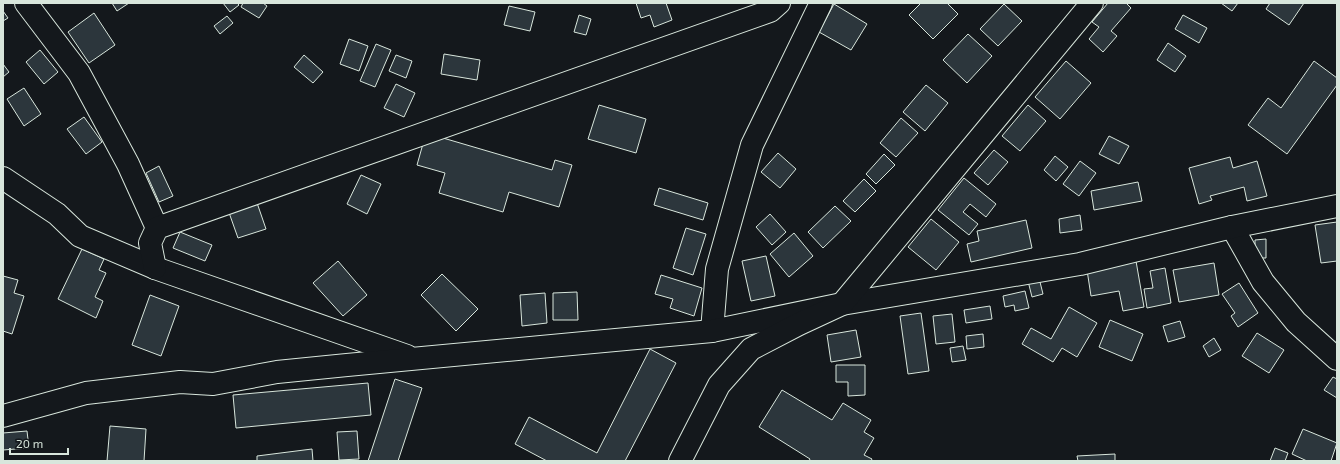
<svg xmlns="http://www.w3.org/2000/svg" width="1340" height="464" viewBox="0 0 1340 464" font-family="'Exo 2',sans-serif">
<rect width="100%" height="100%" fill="#14181c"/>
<g fill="#2c363c" stroke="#d8e6dc">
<polygon points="112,3 129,3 117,11"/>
<polygon points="223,3 237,3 239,5 230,12"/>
<polygon points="243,3 263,3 267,6 259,18 241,7"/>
<polygon points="636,3 666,3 672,20 654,27 650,15 641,18"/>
<polygon points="921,3 947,3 958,14 933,39 909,15"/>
<polygon points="1108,3 1126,3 1131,8 1111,31 1117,36 1103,52 1089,39 1099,27 1092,22"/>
<polygon points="1221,3 1238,3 1232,11"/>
<polygon points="1270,3 1304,3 1289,25 1266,9"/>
<polygon points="834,4 867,24 851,50 819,32"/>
<polygon points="1004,4 1022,21 998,46 980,29"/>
<polygon points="509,6 535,12 530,31 504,25"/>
<polygon points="3,11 8,18 3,21"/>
<polygon points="94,13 115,45 89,63 68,32"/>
<polygon points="579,15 591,19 586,35 574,32"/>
<polygon points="1183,15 1207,28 1199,43 1175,29"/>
<polygon points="227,16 233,23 220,34 214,26"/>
<polygon points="968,34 992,56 967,83 943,60"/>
<polygon points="349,39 368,46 359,71 340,64"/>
<polygon points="1168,43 1186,56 1175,72 1157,60"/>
<polygon points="376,44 391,50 375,87 360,81"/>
<polygon points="40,50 58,72 44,84 26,62"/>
<polygon points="444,54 480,60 477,80 441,74"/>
<polygon points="304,55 323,72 313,83 294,67"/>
<polygon points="396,55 412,61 406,78 389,71"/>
<polygon points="1066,61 1091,83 1060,119 1035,97"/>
<polygon points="1314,61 1337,78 1337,85 1287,154 1248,125 1268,98 1281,108"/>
<polygon points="3,64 9,72 3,77"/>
<polygon points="396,84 415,93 404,117 384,108"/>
<polygon points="926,85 948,103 925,131 903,112"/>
<polygon points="24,88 41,114 24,126 7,99"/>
<polygon points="599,105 646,119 636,153 588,139"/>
<polygon points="1028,105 1046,121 1020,151 1002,136"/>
<polygon points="84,117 102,142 86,154 67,129"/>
<polygon points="901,118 918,133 896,157 880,143"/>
<polygon points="426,133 552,170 555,160 572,165 559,207 509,192 503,212 439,193 445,173 417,165"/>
<polygon points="1109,136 1129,146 1119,164 1099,154"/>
<polygon points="994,150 1008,162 988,185 974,173"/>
<polygon points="778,153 796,169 780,188 761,172"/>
<polygon points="884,154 895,165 876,184 866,174"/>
<polygon points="1055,156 1068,167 1056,181 1044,170"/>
<polygon points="1230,157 1233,168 1257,161 1267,196 1247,201 1244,187 1210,196 1212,200 1199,204 1189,168"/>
<polygon points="1080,161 1096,173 1079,196 1063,184"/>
<polygon points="159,166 173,196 159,202 146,173"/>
<polygon points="361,175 381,184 367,214 347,204"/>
<polygon points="964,178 996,204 986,217 970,204 963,212 978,224 969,235 938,210"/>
<polygon points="864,179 876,191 855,212 843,201"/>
<polygon points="1138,182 1142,201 1094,210 1091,191"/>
<polygon points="659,188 708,203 703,220 654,205"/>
<polygon points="255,197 266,229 238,238 227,207"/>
<polygon points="835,206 851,221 823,248 808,232"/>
<polygon points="770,214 786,232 772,245 756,227"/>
<polygon points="1080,215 1082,230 1060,233 1059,219"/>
<polygon points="931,219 959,242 936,270 908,247"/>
<polygon points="1026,220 1032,248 971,262 967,244 979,241 977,231"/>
<polygon points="1337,222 1337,261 1321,263 1315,225"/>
<polygon points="686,228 706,234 693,275 673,268"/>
<polygon points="180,232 212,245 205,261 173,248"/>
<polygon points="794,233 813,256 789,277 770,254"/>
<polygon points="1266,239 1266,258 1255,258 1255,240"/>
<polygon points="82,249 104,259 99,270 106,273 95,297 103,301 96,318 58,299"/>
<polygon points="766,256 775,296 751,301 742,261"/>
<polygon points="338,261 367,295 343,316 313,283"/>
<polygon points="1136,261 1144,307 1123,311 1119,291 1091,296 1087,270"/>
<polygon points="1214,263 1219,295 1179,302 1173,270"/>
<polygon points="1165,268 1171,303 1147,308 1144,289 1153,288 1150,271"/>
<polygon points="442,274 478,309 456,331 421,295"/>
<polygon points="661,275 702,288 694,316 670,308 673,299 655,294"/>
<polygon points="3,276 18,280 14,293 24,296 12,334 3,331"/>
<polygon points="1039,278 1043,294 1032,297 1028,281"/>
<polygon points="1239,283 1258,313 1238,327 1231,316 1235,313 1222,294"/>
<polygon points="1025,291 1029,308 1015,311 1014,305 1005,307 1003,296"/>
<polygon points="577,292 578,320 553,320 553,293"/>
<polygon points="545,293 547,323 522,326 520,295"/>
<polygon points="150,295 179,306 161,356 132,345"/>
<polygon points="990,306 992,319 966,323 964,310"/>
<polygon points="1069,307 1097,323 1077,357 1062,348 1053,362 1022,344 1031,328 1051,339"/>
<polygon points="921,313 929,371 908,374 900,316"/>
<polygon points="952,314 955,342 936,344 933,316"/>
<polygon points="1110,320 1143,334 1132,361 1099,347"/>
<polygon points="1180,321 1185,337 1168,342 1163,326"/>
<polygon points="856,330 861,357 831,362 827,335"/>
<polygon points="1257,333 1284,350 1269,373 1242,356"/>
<polygon points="983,334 984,347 967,349 966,336"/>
<polygon points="1214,338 1221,350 1209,357 1203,346"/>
<polygon points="963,346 966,360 952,362 950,348"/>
<polygon points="650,349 676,363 625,461 547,461 515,444 529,417 597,453"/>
<polygon points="836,365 865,365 865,395 848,396 848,382 836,382"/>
<polygon points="1333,377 1337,379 1337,398 1324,390"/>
<polygon points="395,379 422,388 398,461 368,461"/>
<polygon points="368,383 371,415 236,428 233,395"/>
<polygon points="782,390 832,420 843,403 871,420 864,432 874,438 864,455 872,459 871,461 809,461 810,459 759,427"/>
<polygon points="110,426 146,429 144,461 107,461"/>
<polygon points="1303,429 1337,443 1331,461 1307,461 1292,454"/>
<polygon points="27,431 29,448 3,450 3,433"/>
<polygon points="357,431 359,459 339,460 337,432"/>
<polygon points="1275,448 1288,453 1285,461 1270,461"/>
<polygon points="312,449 313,461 257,461 257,456"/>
<polygon points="1115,454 1115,461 1078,461 1077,456"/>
</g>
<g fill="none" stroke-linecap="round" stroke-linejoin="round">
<g stroke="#d8e6dc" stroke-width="24">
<g id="minor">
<polyline points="26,3 79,73 128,164 157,228"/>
<polyline points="3,178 57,214 80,236 155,268 407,356"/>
<polyline points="1232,227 1263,282 1296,322 1337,359"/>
<polyline points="155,268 150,243 157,228 770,11 779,3"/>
<polyline points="712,331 717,269 752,145 821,3"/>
<polyline points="3,416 86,393 180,382 213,384 277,372 347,365 712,331 842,304 1080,264 1232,227 1337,206"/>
</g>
</g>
<g stroke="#d8e6dc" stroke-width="24">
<polyline id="major" points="680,461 719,385 751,349 799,324 842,304 1092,3"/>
</g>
<use href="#minor" stroke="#14181c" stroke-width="22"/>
<use href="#major" stroke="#14181c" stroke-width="22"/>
</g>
<rect width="1340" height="464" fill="none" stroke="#d8e6dc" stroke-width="8"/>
<path d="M10 448v6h58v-6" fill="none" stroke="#d8e6dc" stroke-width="2"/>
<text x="16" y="448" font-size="12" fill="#d8e6dc" stroke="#14181c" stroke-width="3" paint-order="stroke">20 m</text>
</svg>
